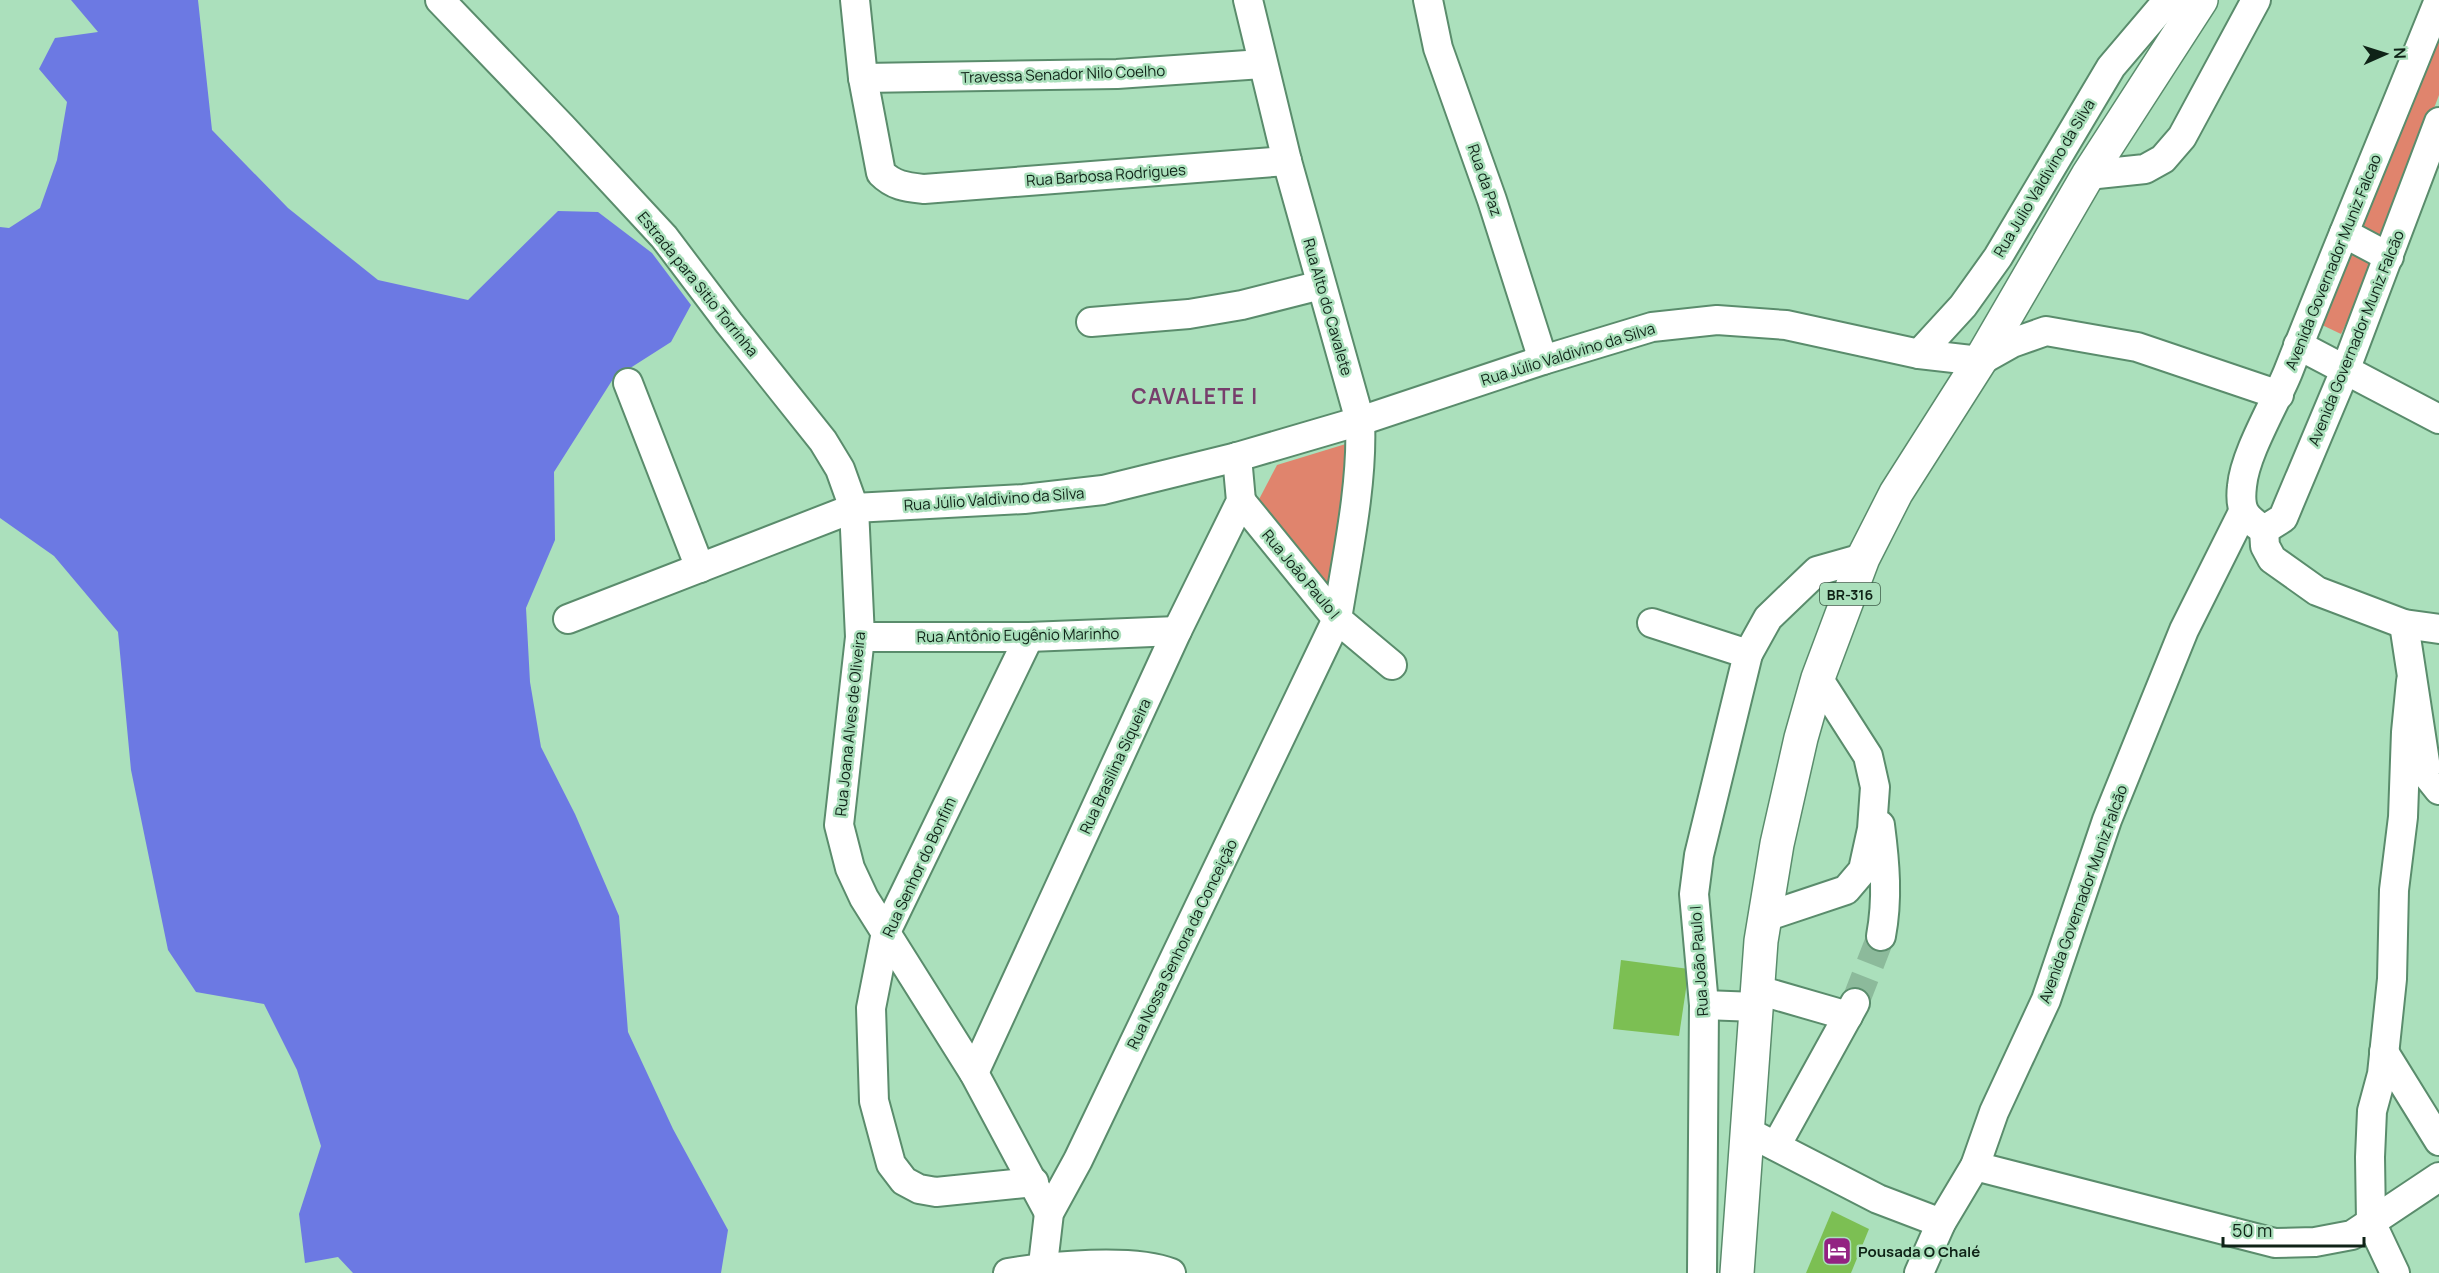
<svg xmlns="http://www.w3.org/2000/svg" width="2439" height="1273" viewBox="0 0 2439 1273" font-family="Manrope,sans-serif">
<rect width="100%" height="100%" fill="#abe0bc"/>
<g fill="#e0846d">
<polygon points="2439,33 2439,95 2383,243 2361,231 2417,79"/>
<polygon points="2350,251 2375,264 2341,334 2320,324"/>
<polygon points="1349,443 1331,603 1255,507 1277,465"/>
</g>
<polygon fill="#6c79e3" points="71,0 198,0 212,130 288,208 378,280 468,300 558,211 598,212 652,253 691,305 671,342 613,379 554,472 555,540 526,608 530,682 541,747 575,814 619,916 628,1032 673,1129 728,1230 721,1273 353,1273 338,1257 305,1263 299,1214 321,1146 297,1070 264,1004 196,992 168,950 131,770 118,632 54,556 0,518 0,227 9,228 40,208 57,160 67,102 39,69 55,38 98,32"/>
<g fill="#7cbf53">
<polygon points="1621,960 1689,969 1679,1036 1613,1029"/>
<polygon points="1832,1211 1869,1229 1851,1273 1806,1273"/>
</g>
<g fill="none" stroke-linecap="round" stroke-linejoin="round">
<polyline stroke="#8cba9b" stroke-width="28" stroke-dasharray="28 14" stroke-linecap="butt" points="1855,1003 1881,936"/>
<g stroke="#5a8c6c" stroke-width="32">
<g id="minor">
<polyline points="440,0 562,127 664,237 729,323 823,441 840,469 854,508 860,637 839,825 850,868 864,898 974,1073 1049,1213"/>
<path d="M 855,0 L 863,78 L 881,173 C 894,186 906,187 924,189 L 1287,161"/>
<polyline points="1428,0 1438,48 1492,200 1543,360"/>
<path d="M 2439,0 C 2389,124 2337,248 2288,372 C 2275,404 2245,453 2242,486 C 2239,511 2245,517 2264,530 L 2283,518 L 2288,506 L 2346,368 L 2439,122"/>
<polyline points="863,78 1117,74 1262,64"/>
<polyline points="2088,175 2145,169 2163,159 2182,137 2256,0"/>
<polyline points="2344,233 2389,257"/>
<polyline points="1091,322 1189,314 1242,305 1321,285"/>
<polyline points="2298,345 2439,419"/>
<polyline points="1919,354 1963,306 1998,257 2111,67 2168,0"/>
<polyline points="628,383 700,568"/>
<polyline points="1241,501 1337,619 1392,665"/>
<polyline points="2264,530 2265,546 2272,559 2317,591 2404,624 2439,629"/>
<polyline points="568,619 854,508 1024,499 1103,490 1237,457 1360,421 1543,360 1652,327 1717,320 1786,325 1919,354 1980,361 2012,343 2046,331 2137,347 2279,395"/>
<polyline points="1652,623 1748,654 1768,618 1817,571 1863,558"/>
<polyline points="2404,624 2427,775 2439,790"/>
<polyline points="860,637 1029,637 1177,631"/>
<polyline points="1029,637 886,932 871,1008 874,1101 891,1164 904,1181 919,1189 936,1192 1034,1182"/>
<path d="M 1880,825 C 1885,863 1888,899 1881,936"/>
<polyline points="1765,917 1846,890 1863,870 1872,829 1875,787 1868,756 1818,678"/>
<polyline points="1758,990 1848,1016"/>
<polyline points="1704,1005 1756,1007"/>
<polyline points="2384,1052 2439,1141"/>
<polyline points="974,1073 1177,631 1241,501 1237,457"/>
<polyline points="1746,1131 1878,1199 1941,1223"/>
<polyline points="1776,1146 1855,1003"/>
<polyline points="1975,1166 2275,1243 2315,1242 2352,1235 2439,1177"/>
<path d="M 1008,1273 C 1049,1266 1133,1258 1171,1273"/>
<path d="M 1042,1273 L 1049,1213 L 1078,1160 L 1337,619 C 1347,557 1363,483 1360,421 L 1287,161 L 1248,0"/>
<polyline points="1702,1273 1704,1005 1694,894 1699,855 1748,654"/>
<polyline points="1919,1273 1941,1223 1975,1166 1994,1112 2046,1000 2107,820 2184,630 2243,512"/>
<polyline points="2395,1273 2371,1222 2370,1157 2372,1111 2382,1074 2392,979 2394,890 2403,817 2406,732 2411,681"/>
</g>
</g>
<g stroke="#5a8c6c" stroke-width="36">
<polyline id="highway" points="1737,1273 1761,941 1777,844 1801,738 1818,678 1863,558 1896,493 1980,361 2088,175 2201,0"/>
</g>
<use href="#minor" stroke="#fff" stroke-width="28"/>
<use href="#highway" stroke="#fff" stroke-width="33"/>
</g>
<defs>
<g id="hotel-square" transform="scale(1.5)"><rect x="-9" y="-9" width="18" height="18" rx="4" fill="#932282" stroke="#abe0bc"/><path d="M-6-4.5h1.5V1H6V5H4.5V3h-9V5H-6ZM-4 0a1.8 1.8 0 1 1 3.6 0ZM.5 0V-2.5h3Q6-2.5 6 0Z" fill="#fff"/></g>
</defs>
<g fill-rule="evenodd">
<use href="#hotel-square" x="1837" y="1251"/>
</g>
<g text-anchor="middle" dominant-baseline="central" stroke-width="5" stroke-linejoin="round" paint-order="stroke">
<rect fill="#abe0bc" stroke="#3e5c48" stroke-width="1.5" x="1820" y="583" width="60" height="22" rx="4.5"/>
<g font-size="14" font-weight="bold" fill="#0f2317">
<text x="1850" y="594">BR-316</text>
</g>
<g font-size="15" fill="#0f2317" stroke="#abe0bc">
<text transform="translate(1063 74) rotate(-2)">Travessa Senador Nilo Coelho</text>
<text transform="translate(1106 175) rotate(-4)">Rua Barbosa Rodrigues</text>
<text transform="translate(2044 178) rotate(-59)">Rua Julio Valdivino da Silva</text>
<text transform="translate(1485 180) rotate(71)">Rua da Paz</text>
<text transform="translate(2333 262) rotate(-68)">Avenida Governador Muniz Falcao</text>
<text transform="translate(698 284) rotate(51)">Estrada para Sitio Torrinha</text>
<text transform="translate(1328 307) rotate(74)">Rua Alto do Cavalete</text>
<text transform="translate(2356 338) rotate(-68)">Avenida Governador Muniz Falcão</text>
<text transform="translate(1568 354) rotate(-17)">Rua Júlio Valdivino da Silva</text>
<text transform="translate(994 499) rotate(-4)">Rua Júlio Valdivino da Silva</text>
<text transform="translate(1301 574) rotate(50)">Rua João Paulo I</text>
<text transform="translate(1018 635) rotate(-1)">Rua Antônio Eugênio Marinho</text>
<text transform="translate(850 724) rotate(-84)">Rua Joana Alves de Oliveira</text>
<text transform="translate(1115 766) rotate(-65)">Rua Brasilina Siqueira</text>
<text transform="translate(919 867) rotate(-65)">Rua Senhor do Bonfim</text>
<text transform="translate(2083 894) rotate(-70)">Avenida Governador Muniz Falcão</text>
<text transform="translate(1182 944) rotate(-64)">Rua Nossa Senhora da Conceição</text>
<text transform="translate(1699 961) rotate(-94)">Rua João Paulo I</text>
</g>
<g font-size="15" font-weight="bold" fill="#0f2317" stroke="#abe0bc" text-anchor="start">
<text x="1858" y="1251">Pousada O Chalé</text>
</g>
<g font-size="21" font-weight="bold" letter-spacing="1.5" fill="#773e6c" stroke="#abe0bc">
<text x="1195" y="396">CAVALETE I</text>
</g>
</g>
<g transform="translate(2385 54) rotate(87)" stroke="#abe0bc" stroke-width="4.5" paint-order="stroke">
<path d="M0-4.5L10 22L0 15L-10 22Z" fill="#0f2317"/>
<text y="-9" font-size="16" font-weight="bold" text-anchor="middle" fill="#0f2317">N</text>
</g>
<path d="M2223 1237v9h141v-9" fill="none" stroke="#0f2317" stroke-width="3"/>
<text x="2232" y="1237" font-size="18" fill="#0f2317" stroke="#abe0bc" stroke-width="4.5" paint-order="stroke">50 m</text>
</svg>
